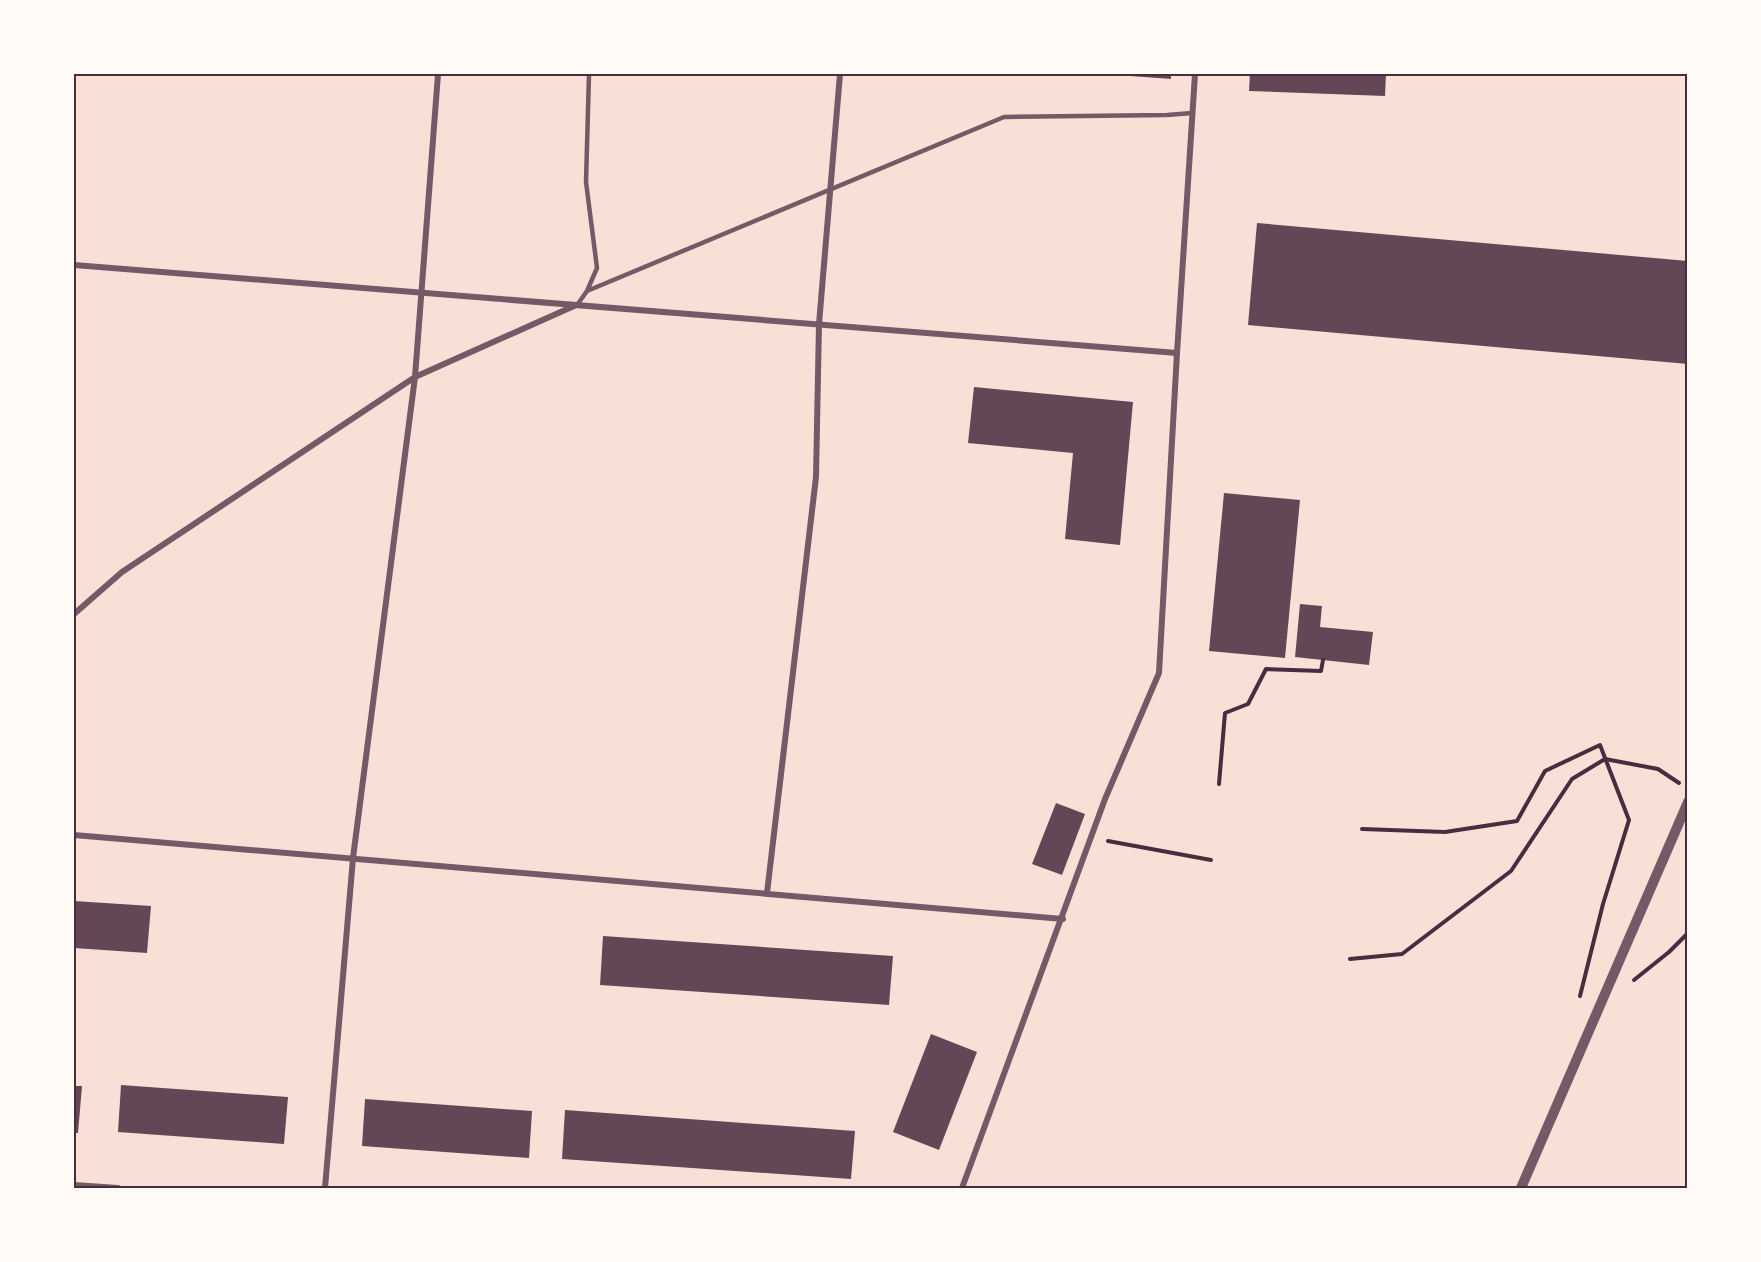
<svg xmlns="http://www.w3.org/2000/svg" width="1761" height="1262" viewBox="0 0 1761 1262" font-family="'Fira Sans Condensed',sans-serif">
<rect width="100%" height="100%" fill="#f7e1d7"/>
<g fill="#644757">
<polygon points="1117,74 1171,74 1171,79 1117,75"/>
<polygon points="1250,74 1386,74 1385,96 1249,91"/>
<polygon points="1257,223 1688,261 1688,364 1248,325"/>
<polygon points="974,387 1133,402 1120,545 1065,539 1073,453 968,443"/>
<polygon points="1224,493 1300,500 1285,658 1209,651"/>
<polygon points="1300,604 1322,606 1320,627 1373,632 1369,665 1295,657"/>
<polygon points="1056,803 1085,814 1062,875 1032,864"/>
<polygon points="74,901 151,906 147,953 74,948"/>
<polygon points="603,936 893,956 889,1005 600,985"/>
<polygon points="931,1034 977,1052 939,1150 893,1132"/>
<polygon points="121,1085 288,1097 284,1144 118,1132"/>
<polygon points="74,1086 82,1086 78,1133 74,1133"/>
<polygon points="365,1099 532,1111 529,1158 362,1146"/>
<polygon points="565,1110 855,1131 851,1179 562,1159"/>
</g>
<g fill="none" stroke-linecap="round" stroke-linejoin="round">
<g stroke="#4a2c40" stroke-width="4">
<polyline points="1219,784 1225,713 1248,704 1266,669 1321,671 1323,660"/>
<polyline points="1362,829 1445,832 1517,821 1545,771 1600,745 1629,820 1603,904 1580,996"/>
<polyline points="1108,841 1211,860"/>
<polyline points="1350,959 1402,954 1511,871 1572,779 1605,759 1658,769 1679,783"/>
<polyline points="1634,980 1669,952 1688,933"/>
</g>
<g stroke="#755966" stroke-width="4.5">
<polyline points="587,291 1004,117 1167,115 1192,113"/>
<polyline points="577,305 587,291 597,268 586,182 589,74"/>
</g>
<g stroke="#755966" stroke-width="6">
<polyline points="74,265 1177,353"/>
<polyline points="74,614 122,572 415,377 574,306"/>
<polyline points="74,835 1063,919"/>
<polyline points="767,893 816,477 819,324 840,74"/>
<polyline points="74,1185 118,1188"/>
<polyline points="325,1188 353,858 415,377 438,74"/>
<polyline points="962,1188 1105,799 1159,673 1177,353 1195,74"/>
</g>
<polyline stroke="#755966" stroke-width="10" points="1521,1188 1688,802"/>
</g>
<rect width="1761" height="1262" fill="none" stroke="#fffaf5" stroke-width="150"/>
<rect x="75" y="75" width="1611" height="1112" fill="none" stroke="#4a2c40" stroke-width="2"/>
</svg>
